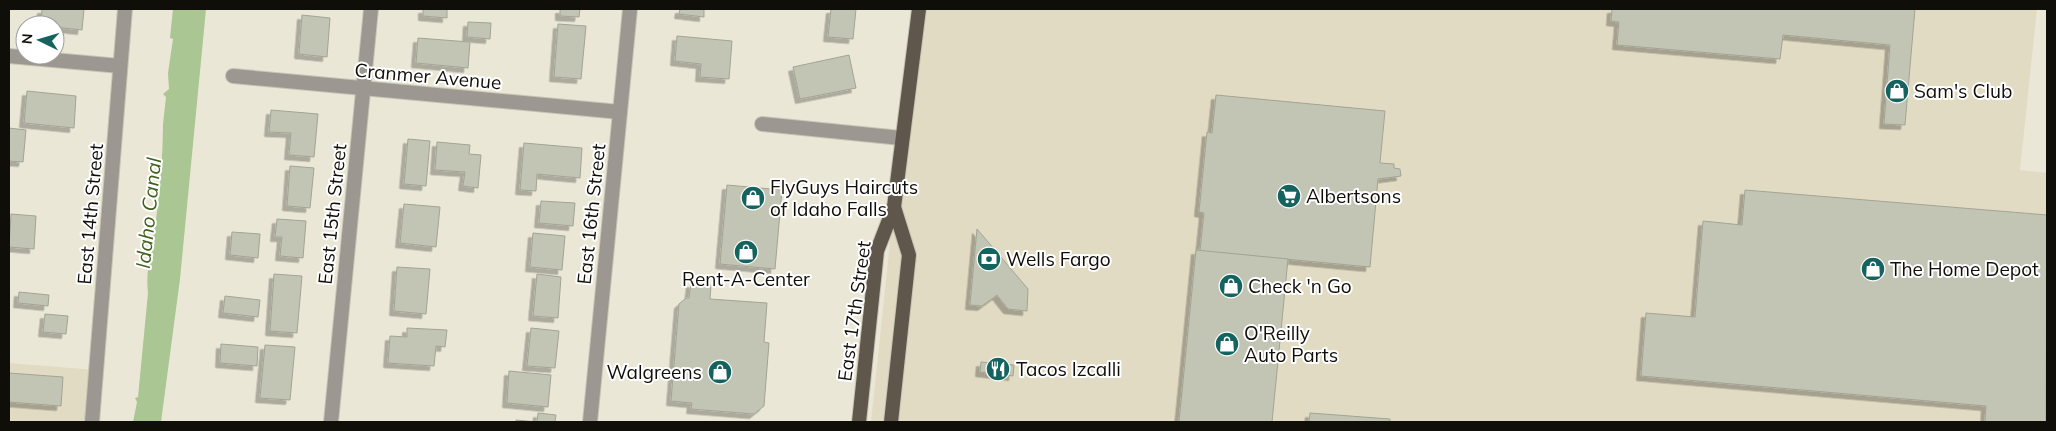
<svg xmlns="http://www.w3.org/2000/svg" width="2056" height="431" viewBox="0 0 2056 431" font-family="Mulish,sans-serif">
<defs>
<filter id="shadow"><feDropShadow dx="-4.5" dy="4.5" stdDeviation="0" flood-color="#0004"/></filter>
</defs>
<rect width="100%" height="100%" fill="#ebe7d6"/>
<g fill="#e2dbc3">
<polygon points="919,9 2037,9 2020,170 2047,173 2047,422 871,422 901,138"/>
<polygon points="9,363 96,370 92,422 9,422"/>
</g>
<path fill="#a9c693" d="M 173,9 L 206,9 L 180,279 L 161,422 L 133,422 L 137,402 L 135,398 L 138,397 L 148,293 C 145,269 153,244 156,220 C 160,188 163,156 163,124 L 166,97 L 163,94 L 169,89 L 168,73 L 173,39 L 170,38 Z"/>
<g fill="#c2c5b4" stroke="#a2a494" filter="url(#shadow)">
<polygon points="42,9 84,9 82,30 55,27 55,25 41,25"/>
<polygon points="423,9 447,9 447,18 423,16"/>
<polygon points="560,9 580,9 579,17 560,16"/>
<polygon points="680,9 704,9 704,17 679,14"/>
<polygon points="831,9 856,9 853,39 828,37"/>
<polygon points="1612,9 1915,9 1905,125 1884,124 1890,45 1783,35 1780,59 1617,45 1619,22 1611,21"/>
<polygon points="302,15 330,18 327,57 299,54"/>
<polygon points="468,22 491,23 490,39 467,37"/>
<polygon points="558,24 586,26 581,79 554,77"/>
<polygon points="677,36 732,41 729,79 700,77 701,64 675,61"/>
<polygon points="418,38 470,42 468,68 416,63"/>
<polygon points="849,55 856,88 800,99 793,67"/>
<polygon points="27,91 76,96 74,128 24,123"/>
<polygon points="1216,95 1385,111 1380,163 1394,164 1394,168 1400,169 1401,176 1378,179 1370,267 1200,251 1204,213 1199,212 1207,132 1212,133"/>
<polygon points="271,110 318,114 314,157 289,155 291,133 269,132"/>
<polygon points="9,128 26,130 23,162 9,161"/>
<polygon points="408,139 430,141 426,186 404,184"/>
<polygon points="437,142 470,145 469,154 481,155 478,188 463,186 465,172 435,170"/>
<polygon points="524,143 582,148 580,178 537,174 536,191 520,190"/>
<polygon points="290,166 314,168 310,208 287,206"/>
<polygon points="727,185 782,190 775,269 720,264"/>
<polygon points="1745,190 2047,215 2046,422 1985,422 1986,406 1641,376 1646,313 1695,317 1703,221 1742,225"/>
<polygon points="541,201 575,203 573,226 539,223"/>
<polygon points="404,204 440,207 436,247 400,243"/>
<polygon points="11,214 36,216 34,249 9,247"/>
<polygon points="277,219 306,221 303,258 280,256 282,237 275,237"/>
<polygon points="977,229 1028,289 1027,311 1008,309 997,295 982,306 970,305"/>
<polygon points="232,232 260,234 258,258 230,255"/>
<polygon points="533,233 565,236 562,270 530,267"/>
<polygon points="1196,250 1288,259 1272,422 1179,422"/>
<polygon points="397,267 430,269 426,314 394,311"/>
<polygon points="274,274 302,276 297,333 270,331"/>
<polygon points="537,274 561,277 558,318 533,316"/>
<polygon points="691,283 711,285 710,299 767,303 764,342 769,343 764,406 754,414 691,409 692,403 671,401 679,304 686,298 689,298"/>
<polygon points="19,292 49,295 48,306 18,303"/>
<polygon points="225,296 260,300 258,317 223,313"/>
<polygon points="45,314 68,316 66,334 43,332"/>
<polygon points="407,328 447,330 445,347 436,346 434,366 388,363 390,336 407,337"/>
<polygon points="531,328 559,331 555,368 527,366"/>
<polygon points="221,344 258,347 257,366 220,363"/>
<polygon points="265,345 295,347 290,400 260,398"/>
<polygon points="981,362 1014,365 1013,376 980,372"/>
<polygon points="509,371 551,375 548,407 507,403"/>
<polygon points="9,373 63,377 61,406 9,402"/>
<polygon points="538,413 556,415 555,422 516,422 516,420 537,422"/>
<polygon points="1310,413 1390,419 1390,422 1309,422"/>
</g>
<g fill="none" stroke-linecap="round" stroke-linejoin="round">
<g stroke="#c8c4b5" stroke-width="16">
<g id="minor">
<polyline points="9,56 120,66"/>
<polyline points="233,76 620,112"/>
<polyline points="762,124 901,138"/>
<polyline points="92,422 125,9"/>
<polyline points="331,422 371,9"/>
<polyline points="590,422 630,9"/>
</g>
</g>
<g stroke="#c8c4b5" stroke-width="16">
<g id="primary">
<polyline points="859,422 877,251 894,207 919,9"/>
<polyline points="891,422 909,255 894,207"/>
</g>
</g>
<use href="#minor" stroke="#9c9791" stroke-width="14"/>
<use href="#primary" stroke="#5f574c" stroke-width="14"/>
</g>
<defs>
<g id="shop-disc" transform="scale(1.25)"><circle r="9.5" fill="#15635e" stroke="#fff"/><path d="M-5-2.5h2.3a2.7 3.5 0 0 1 5.4 0H5L5.5 6h-11ZM-1.5-2.5h3a1.5 2.3 0 0 0-3 0Z" fill="#fff"/></g>
<g id="supermarket-disc" transform="scale(1.25)"><circle r="9.5" fill="#15635e" stroke="#fff"/><path d="M-6-5.5h2.5l.6 2H6L4.5 2H-2.5L-4.4-4H-6ZM-1.5 3.2a1.3 1.3 0 1 0 .1 0ZM3 3.2a1.3 1.3 0 1 0 .1 0Z" fill="#fff"/></g>
<g id="bank-disc" transform="scale(1.25)"><circle r="9.5" fill="#15635e" stroke="#fff"/><path d="M-6-4H6V4H-6ZM0-2.3a2.3 2.3 0 1 0 0 4.6a2.3 2.3 0 1 0 0-4.6Z" fill="#fff"/></g>
<g id="restaurant-disc" transform="scale(1.25)"><circle r="9.5" fill="#15635e" stroke="#fff"/><path d="M-5-6h1v4h1v-4h1v4h1v-4h1v5L-1.5 .5V6h-2V.5L-5-1ZM5-6V6H3V1.5H1.5Q1.5-4 5-6Z" fill="#fff"/></g>
</defs>
<g fill-rule="evenodd">
<use href="#shop-disc" x="1897" y="91"/>
<use href="#supermarket-disc" x="1289" y="196"/>
<use href="#shop-disc" x="753" y="198"/>
<use href="#shop-disc" x="746" y="252"/>
<use href="#bank-disc" x="989" y="259"/>
<use href="#shop-disc" x="1873" y="269"/>
<use href="#shop-disc" x="1231" y="286"/>
<use href="#shop-disc" x="1227" y="344"/>
<use href="#restaurant-disc" x="998" y="369"/>
<use href="#shop-disc" x="720" y="372"/>
</g>
<g text-anchor="middle" dominant-baseline="central" stroke-width="4" stroke-linejoin="round" paint-order="stroke">
<g font-size="19" fill="#100e09" stroke="#fff">
<text transform="translate(428 76) rotate(5)">Cranmer Avenue</text>
<text transform="translate(90 214) rotate(-85)">East 14th Street</text>
<text transform="translate(332 214) rotate(-84)">East 15th Street</text>
<text transform="translate(591 214) rotate(-84)">East 16th Street</text>
<text transform="translate(854 311) rotate(-82)">East 17th Street</text>
</g>
<g font-size="19" fill="#100e09" stroke="#fff" text-anchor="start">
<text x="1914" y="91">Sam's Club</text>
<text x="770" y="187">FlyGuys Haircuts<tspan x="770" dy="22">of Idaho Falls</tspan></text>
<text x="1306" y="196">Albertsons</text>
<text x="1006" y="259">Wells Fargo</text>
<text x="1890" y="269">The Home Depot</text>
<text x="746" y="279" text-anchor="middle">Rent-A-Center</text>
<text x="1248" y="286">Check 'n Go</text>
<text x="1244" y="333">O'Reilly<tspan x="1244" dy="22">Auto Parts</tspan></text>
<text x="1016" y="369">Tacos Izcalli</text>
<text x="702" y="372" text-anchor="end">Walgreens</text>
</g>
<g font-size="20" font-style="italic" fill="#3e611b" stroke="#fff">
<text transform="translate(148 213) rotate(-84)">Idaho Canal</text>
</g>
</g>
<rect width="2056" height="431" fill="none" stroke="#100e09" stroke-width="20"/>
<g transform="translate(40 40) rotate(275)"><circle r="24" fill="#ffffff" stroke="#9f9f9d"/>
<path d="M0-4L9 19L0 12L-9 19Z" fill="#15635e"/>
<text y="-8" font-size="14" font-weight="bold" text-anchor="middle" fill="#100e09">N</text>
</g>
</svg>
